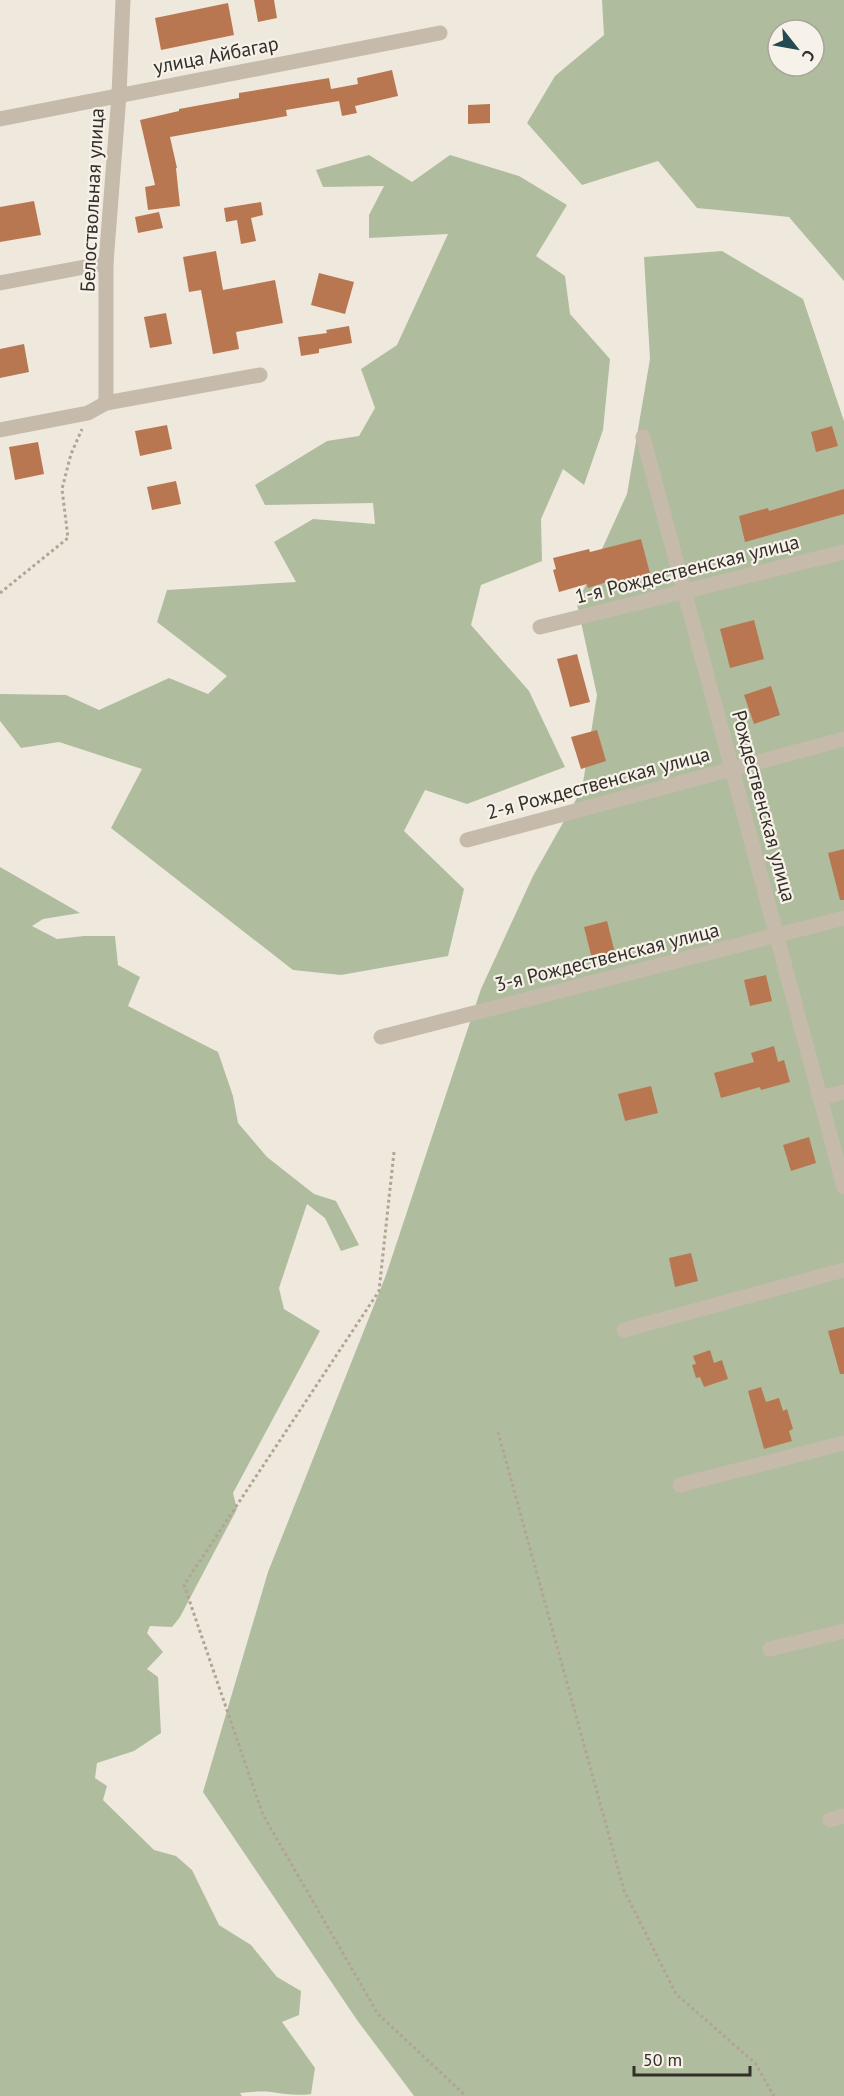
<svg xmlns="http://www.w3.org/2000/svg" width="844" height="2096" viewBox="0 0 844 2096" font-family="'PT Sans',sans-serif">
<rect width="100%" height="100%" fill="#efe9dd"/>
<g fill="#afbd9e" fill-rule="evenodd">
<path d="M 602,0 L 844,0 L 844,281 L 789,217 L 697,208 L 658,161 L 582,185 L 527,123 L 555,76 L 604,35 ZM 778,30 L 814,30 L 814,66 L 778,66 Z"/>
<polygon points="369,155 412,182 450,155 519,176 567,205 536,256 565,276 570,314 610,359 603,430 584,485 563,469 541,519 542,561 481,585 471,625 529,691 565,767 467,804 425,790 404,831 464,889 448,956 341,975 293,970 111,828 142,769 59,742 21,748 0,721 0,694 66,695 99,710 169,678 208,694 227,676 157,622 167,590 296,582 274,542 313,519 375,524 373,503 265,505 255,485 327,441 359,436 375,408 361,369 397,345 448,234 369,238 369,215 384,186 323,187 316,170"/>
<polygon points="722,251 803,299 844,421 844,2096 414,2096 357,2020 203,1792 268,1572 386,1275 481,989 533,876 582,789 597,695 577,604 627,494 650,359 644,257"/>
<path d="M 0,867 L 80,913 L 43,919 L 32,926 L 57,939 L 84,936 L 115,936 L 118,965 L 140,977 L 128,1006 L 218,1052 L 233,1096 L 238,1123 L 267,1157 L 314,1194 L 336,1201 L 359,1245 L 341,1251 L 325,1218 L 307,1204 L 279,1288 L 284,1309 L 320,1331 L 233,1493 L 237,1509 L 180,1617 L 172,1627 L 150,1626 L 147,1633 L 163,1652 L 147,1669 L 158,1677 L 161,1733 L 134,1751 L 97,1763 L 95,1778 L 107,1786 L 103,1800 L 154,1850 L 176,1856 L 192,1870 L 219,1925 L 251,1945 L 277,1977 L 301,1991 L 299,2015 L 282,2022 L 315,2068 L 311,2094 C 297,2096 285,2094 271,2092 C 261,2091 250,2092 240,2093 L 242,2096 L 0,2096 Z"/>
</g>
<g fill="#b97751">
<polygon points="254,0 274,0 277,18 258,22"/>
<polygon points="228,3 234,35 161,50 155,18"/>
<polygon points="392,70 398,96 355,106 357,113 342,116 339,101 286,110 287,116 170,137 177,168 176,168 180,206 148,210 145,187 155,185 140,120 179,111 179,109 239,98 239,93 329,78 331,89 358,84 357,78"/>
<polygon points="490,104 490,123 468,124 468,105"/>
<polygon points="34,201 41,235 0,242 0,207"/>
<polygon points="261,202 263,215 251,218 256,241 241,244 237,220 226,222 224,208"/>
<polygon points="159,212 163,228 138,233 135,217"/>
<polygon points="216,251 223,290 275,280 283,323 236,332 239,349 213,354 201,290 189,292 183,257"/>
<polygon points="319,273 354,282 345,314 311,305"/>
<polygon points="166,313 172,344 150,348 144,317"/>
<polygon points="349,326 352,343 319,349 319,353 301,356 298,337 327,333 326,330"/>
<polygon points="24,344 29,372 0,378 0,349"/>
<polygon points="167,425 172,449 140,456 135,431"/>
<polygon points="832,426 838,446 816,452 811,432"/>
<polygon points="38,442 44,474 15,480 9,447"/>
<polygon points="176,481 181,504 152,510 147,487"/>
<polygon points="844,489 844,514 745,542 739,516 768,508 769,511"/>
<polygon points="641,539 651,577 614,586 613,580 588,588 587,584 559,592 553,570 556,569 553,558 589,549 590,552"/>
<polygon points="754,620 764,659 730,668 720,629"/>
<polygon points="577,654 590,702 570,707 557,659"/>
<polygon points="771,686 780,715 754,724 744,695"/>
<polygon points="597,730 606,761 581,769 571,737"/>
<polygon points="844,849 844,900 840,900 828,853"/>
<polygon points="607,921 615,953 592,959 584,927"/>
<polygon points="766,975 772,1001 750,1006 744,980"/>
<polygon points="774,1046 778,1062 784,1060 790,1082 761,1090 760,1087 721,1098 714,1073 754,1062 751,1053"/>
<polygon points="651,1086 658,1113 625,1121 618,1094"/>
<polygon points="809,1137 816,1163 791,1171 783,1145"/>
<polygon points="691,1253 698,1281 675,1287 669,1258"/>
<polygon points="844,1327 844,1374 840,1374 828,1331"/>
<polygon points="710,1350 714,1363 722,1360 728,1379 704,1387 700,1377 696,1378 692,1365 696,1364 693,1356"/>
<polygon points="761,1387 766,1402 779,1398 783,1411 787,1409 793,1429 789,1431 792,1441 764,1449 748,1391"/>
</g>
<g fill="none" stroke-linecap="round" stroke-linejoin="round">
<g stroke="#b2a494" stroke-width="3" stroke-dasharray="3 3" stroke-linecap="butt">
<polyline points="0,593 68,538 62,489 71,454 82,429"/>
<polyline points="394,1152 379,1291 184,1585 263,1815 378,2014 466,2096"/>
<polyline points="498,1432 624,1890 676,1994 755,2063 774,2096"/>
</g>
<g stroke="#c6baaa" stroke-width="15">
<polyline points="0,119 440,33"/>
<polyline points="0,283 106,263"/>
<polyline points="106,403 106,263 119,95 123,0"/>
<polyline points="0,430 88,413 106,403 260,375"/>
<polyline points="643,437 844,1187"/>
<polyline points="540,627 844,552"/>
<polyline points="467,840 844,739"/>
<polyline points="381,1037 844,918"/>
<polyline points="820,1098 844,1092"/>
<polyline points="624,1330 844,1270"/>
<polyline points="680,1485 844,1443"/>
<polyline points="770,1649 844,1631"/>
<polyline points="830,1820 844,1816"/>
</g>
</g>
<g text-anchor="middle" dominant-baseline="central" stroke-width="4.5" stroke-linejoin="round" paint-order="stroke">
<g font-size="20" fill="#342e29" stroke="#f7f2e9">
<text transform="translate(216 55) rotate(-11)">улица Айбагар</text>
<text transform="translate(92 200) rotate(-87)">Белоствольная улица</text>
<text transform="translate(687 569) rotate(-14)">1-я Рождественская улица</text>
<text transform="translate(598 783) rotate(-15)">2-я Рождественская улица</text>
<text transform="translate(764 806) rotate(75)">Рождественская улица</text>
<text transform="translate(607 957) rotate(-14)">3-я Рождественская улица</text>
</g>
</g>
<g transform="translate(796 48) rotate(121)"><circle r="28" fill="#f7f2e9" stroke="#a9a49c" stroke-width="1.5"/>
<path d="M0-4.5L10 22L0 15L-10 22Z" fill="#234951"/>
<text y="-9" font-size="16" font-weight="bold" text-anchor="middle" fill="#342e29">С</text>
</g>
<path d="M634 2066v9h116v-9" fill="none" stroke="#342e29" stroke-width="3"/>
<text x="643" y="2066" font-size="18" fill="#342e29" stroke="#f7f2e9" stroke-width="4.5" paint-order="stroke">50 m</text>
</svg>
